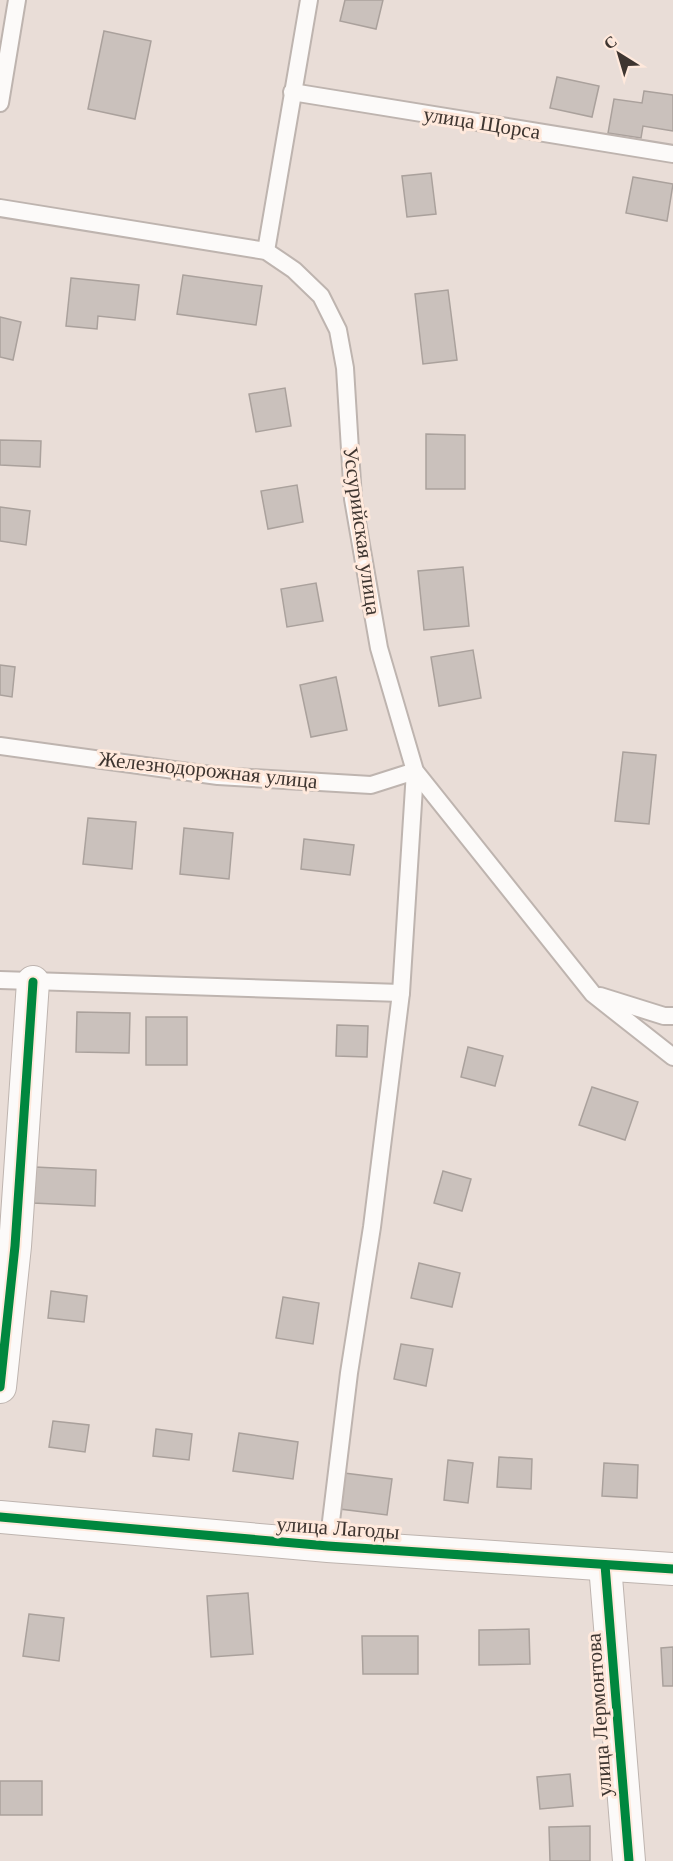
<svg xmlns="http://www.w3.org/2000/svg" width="673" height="1861" viewBox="0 0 673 1861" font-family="Georgia,serif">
<rect width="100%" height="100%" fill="#e9ddd7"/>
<g fill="#cac1bc" stroke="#aaa19c" stroke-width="1.5">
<polygon points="345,0 383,0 376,29 340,21"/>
<polygon points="104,31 151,41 135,119 88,109"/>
<polygon points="557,77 599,86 592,117 550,108"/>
<polygon points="644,91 673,95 673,131 643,126 641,138 608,133 614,99 642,103"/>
<polygon points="431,173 436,214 407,217 402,176"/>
<polygon points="633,177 673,184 667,221 626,213"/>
<polygon points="183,275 262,286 256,325 177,314"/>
<polygon points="71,278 139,285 135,320 98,316 97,329 66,326"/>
<polygon points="448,290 457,360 423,364 415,294"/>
<polygon points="0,317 21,322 13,360 0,357"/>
<polygon points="285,388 291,426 256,432 249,394"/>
<polygon points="426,434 465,435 465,489 426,489"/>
<polygon points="0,440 41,441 40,467 0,465"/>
<polygon points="297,485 303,522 268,529 261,491"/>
<polygon points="0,507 30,511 26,545 0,541"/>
<polygon points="463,567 469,626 424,630 418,571"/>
<polygon points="316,583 323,621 287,627 281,589"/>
<polygon points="473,650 481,698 439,706 431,657"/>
<polygon points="0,665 15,667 12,697 0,695"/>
<polygon points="336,677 347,730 311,737 300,685"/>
<polygon points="623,752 656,755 649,824 615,821"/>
<polygon points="88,818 136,822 132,869 83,864"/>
<polygon points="184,828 233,833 229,879 180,874"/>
<polygon points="304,839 354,845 350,875 301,869"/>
<polygon points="77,1012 130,1013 129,1053 76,1052"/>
<rect x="146" y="1017" width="41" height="48"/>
<polygon points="337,1025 368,1026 367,1057 336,1056"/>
<polygon points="468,1047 503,1056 495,1086 461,1077"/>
<polygon points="592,1087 638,1102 625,1140 579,1125"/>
<polygon points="35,1167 96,1170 95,1206 33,1203"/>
<polygon points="443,1171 471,1179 462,1211 434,1203"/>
<polygon points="419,1263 460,1273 452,1307 411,1298"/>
<polygon points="51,1291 87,1296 84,1322 48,1318"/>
<polygon points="283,1297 319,1303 313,1344 276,1338"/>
<polygon points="401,1344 433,1349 426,1386 394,1379"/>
<polygon points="53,1421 89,1425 85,1452 49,1447"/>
<polygon points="156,1429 192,1434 189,1460 153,1456"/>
<polygon points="239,1433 298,1442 293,1479 233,1471"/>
<polygon points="499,1457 532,1459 531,1489 497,1487"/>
<polygon points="448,1460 473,1463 468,1503 444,1500"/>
<polygon points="604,1463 638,1465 637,1498 602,1496"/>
<polygon points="344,1473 392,1479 387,1515 340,1509"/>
<polygon points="248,1593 253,1654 211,1657 207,1596"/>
<polygon points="29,1614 64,1618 59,1661 23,1656"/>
<polygon points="529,1629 530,1664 479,1665 479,1630"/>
<polygon points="362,1636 418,1636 418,1674 363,1674"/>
<polygon points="673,1647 673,1686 663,1686 661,1648"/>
<polygon points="570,1774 573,1806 540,1809 537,1777"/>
<rect x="0" y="1781" width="42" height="34"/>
<polygon points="590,1826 590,1861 550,1861 549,1827"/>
</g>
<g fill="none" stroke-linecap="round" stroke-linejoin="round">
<g stroke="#beb4af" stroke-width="20">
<g id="lane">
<polyline points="292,92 673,154"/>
<polyline points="0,103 17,0"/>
<polyline points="0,208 266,251 294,270 321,296 338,330 345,368 353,499 379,648 415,771 593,994 673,1057"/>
<polyline points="266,251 309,0"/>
<polyline points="0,746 218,776 371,785 415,771 401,993 372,1227 349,1373 328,1546"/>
<polyline points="0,980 401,993"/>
<polyline points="600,996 664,1016 673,1016"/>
</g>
</g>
<g stroke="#beb4af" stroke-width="34">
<g id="street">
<polyline points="0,1387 15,1246 33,982"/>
<polyline points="0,1517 328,1546 673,1569"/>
<polyline points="605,1565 629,1861"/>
</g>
</g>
<use href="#lane" stroke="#fcfaf9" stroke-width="16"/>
<use href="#street" stroke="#fcfaf9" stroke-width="32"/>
<g stroke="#ffe9dc" stroke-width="13">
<g id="cycleway">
<polyline points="0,1387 15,1246 33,982"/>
<polyline points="0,1517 328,1546 673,1569"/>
<polyline points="605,1565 629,1861"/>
</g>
</g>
<use href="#cycleway" stroke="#00873e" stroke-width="9"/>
</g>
<g text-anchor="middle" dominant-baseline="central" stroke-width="6" stroke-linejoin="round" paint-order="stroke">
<g font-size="21" fill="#3e3530" stroke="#ffe9dc">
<text transform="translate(482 123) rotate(9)">улица Щорса</text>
<text transform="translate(362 531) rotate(82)">Уссурийская улица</text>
<text transform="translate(208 770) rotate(6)">Железнодорожная улица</text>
<text transform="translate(338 1528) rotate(4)">улица Лагоды</text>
<text transform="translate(599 1715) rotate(-94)">улица Лермонтова</text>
</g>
</g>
<g transform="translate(619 54) rotate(323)" stroke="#ffe9dc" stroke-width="4.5" paint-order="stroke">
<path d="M0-4.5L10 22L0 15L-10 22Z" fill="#3e3530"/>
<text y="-9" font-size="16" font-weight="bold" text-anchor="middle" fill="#3e3530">С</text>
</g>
</svg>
